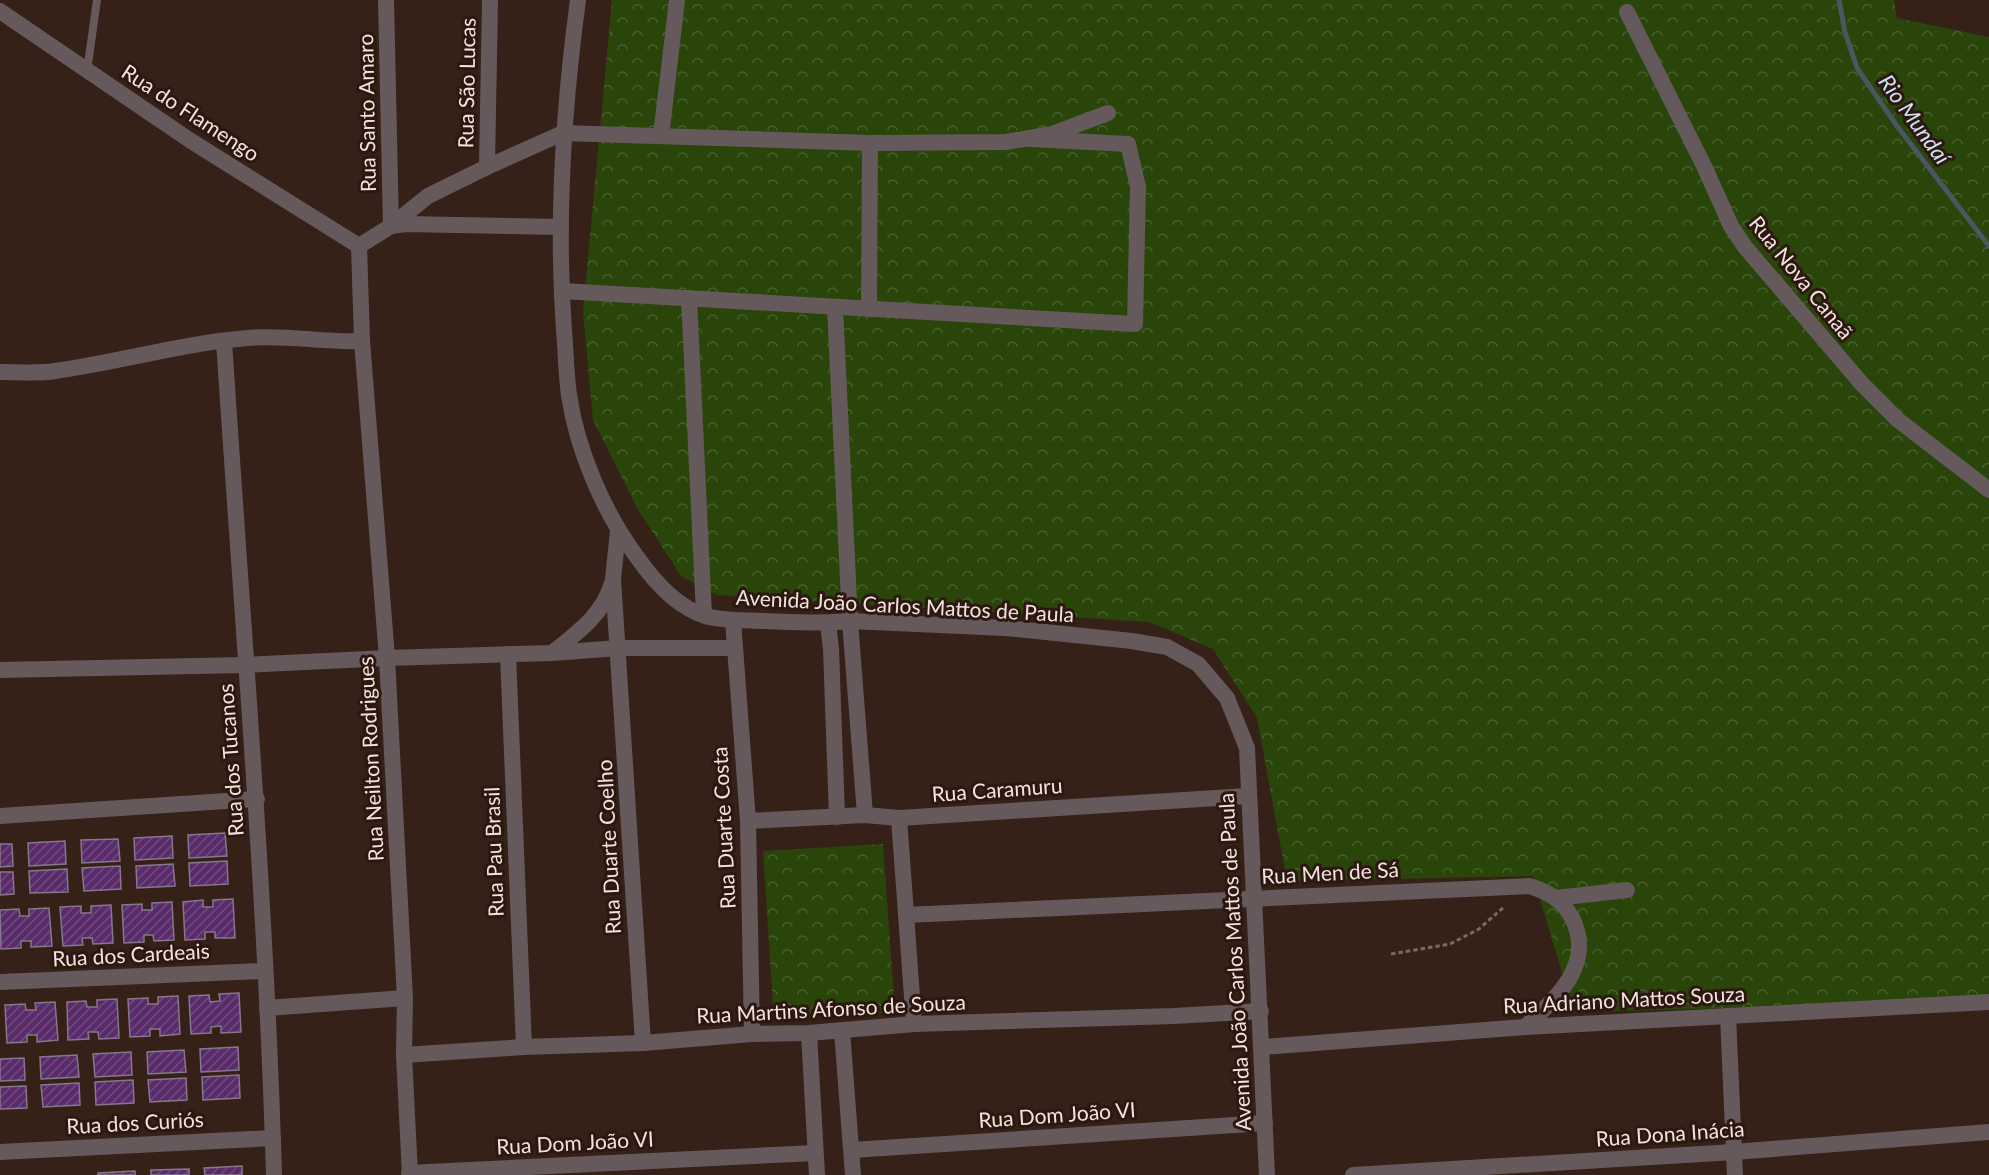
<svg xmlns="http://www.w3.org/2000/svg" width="1989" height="1175" viewBox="0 0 1989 1175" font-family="Lato,sans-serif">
<defs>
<pattern id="forest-crowns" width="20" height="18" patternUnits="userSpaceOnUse" patternTransform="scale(1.5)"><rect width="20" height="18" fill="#29450a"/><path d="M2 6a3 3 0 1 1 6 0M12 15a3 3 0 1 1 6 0" fill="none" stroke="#48602d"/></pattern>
<pattern id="building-hatch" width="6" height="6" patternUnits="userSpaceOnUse" patternTransform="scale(1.5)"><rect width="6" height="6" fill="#592b6a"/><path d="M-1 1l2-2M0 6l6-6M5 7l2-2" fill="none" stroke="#714a7f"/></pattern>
</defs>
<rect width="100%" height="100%" fill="#362119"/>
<g fill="url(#forest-crowns)">
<polygon points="612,0 1894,0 1897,18 1989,37 1989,1002 1574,1012 1533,876 1287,881 1257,718 1213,649 1149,622 717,595 681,576 637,508 593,420 583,312"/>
<polygon points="883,844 895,1012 774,1019 763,851"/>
</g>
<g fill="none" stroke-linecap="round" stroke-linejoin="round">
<polyline stroke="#4b5661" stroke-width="5" points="1839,0 1845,32 1857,68 1897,126 1989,246"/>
</g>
<g fill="url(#building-hatch)" stroke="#86778c" stroke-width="1.5">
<polygon points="225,833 227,856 189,858 188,835"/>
<polygon points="172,836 173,858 135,860 134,838"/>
<polygon points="118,839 120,861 82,863 81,840"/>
<polygon points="65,841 66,864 29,866 28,843"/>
<polygon points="0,844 12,844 13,866 0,867"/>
<polygon points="227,861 228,884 190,886 189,863"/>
<polygon points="173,864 175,886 137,888 136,866"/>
<polygon points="120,866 121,889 84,891 82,868"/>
<polygon points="67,869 68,892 30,893 29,871"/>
<polygon points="0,872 13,872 14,894 0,895"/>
<polygon points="233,899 235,938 215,938 215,932 205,932 205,939 185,940 183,902 203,900 203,907 213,907 213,900"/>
<polygon points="172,902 174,940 154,941 153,935 144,935 144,942 124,943 122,905 142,904 142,910 152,910 152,903"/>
<polygon points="111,905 113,943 93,944 92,938 82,938 83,945 63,946 60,907 81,906 81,913 91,913 91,906"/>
<polygon points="49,908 52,946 31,947 31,941 21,941 21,948 1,949 0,910 19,909 20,916 29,916 29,909"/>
<polygon points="239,993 241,1032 221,1033 221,1026 211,1027 211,1033 191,1034 189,996 209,995 210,1002 220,1001 219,994"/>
<polygon points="178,996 180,1034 160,1036 160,1029 150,1029 150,1036 130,1037 128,999 148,998 148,1004 158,1004 158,997"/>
<polygon points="117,999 119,1038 99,1039 98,1032 88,1032 89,1039 68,1040 67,1002 86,1001 87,1007 97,1007 97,1000"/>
<polygon points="55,1002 58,1040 37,1042 37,1035 27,1035 27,1042 7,1043 5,1005 25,1004 26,1010 36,1010 35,1003"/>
<polygon points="238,1047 239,1070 201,1072 200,1049"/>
<polygon points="184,1050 186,1072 148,1074 147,1052"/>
<polygon points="131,1052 132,1075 95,1077 93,1054"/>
<polygon points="77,1055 79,1077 41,1079 40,1057"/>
<polygon points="24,1058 25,1080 0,1081 0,1059"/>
<polygon points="239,1075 240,1098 203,1100 202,1077"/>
<polygon points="186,1078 187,1100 150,1102 148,1080"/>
<polygon points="133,1080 134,1103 96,1105 95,1082"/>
<polygon points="79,1083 80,1105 43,1107 41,1085"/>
<polygon points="26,1086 27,1108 0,1109 0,1087"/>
<polygon points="242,1166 242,1175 205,1175 204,1168"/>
<polygon points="189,1169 189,1175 151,1175 151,1170"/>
<polygon points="135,1171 135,1175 98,1175 98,1173"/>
</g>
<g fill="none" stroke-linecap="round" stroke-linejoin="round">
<polyline stroke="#7b6861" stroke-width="3" stroke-dasharray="4.5 3" stroke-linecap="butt" points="1391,954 1450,944 1479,929 1505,906"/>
<polyline stroke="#65595c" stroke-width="8" points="87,71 97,0"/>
<g stroke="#65595c" stroke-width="16">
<polyline points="386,0 391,226"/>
<path d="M 578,0 C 563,111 556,220 564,331 C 566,352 566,374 569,395 C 577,450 604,513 637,557 C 653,580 677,607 705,616 C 723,621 745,620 764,621 C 792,622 821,624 850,621 L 1006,628 L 1132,641 L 1167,647 L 1198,664 L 1227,698 L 1247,748 L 1267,1175"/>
<polyline points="0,11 191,141 359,246"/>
<polyline points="1627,12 1704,166 1731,226 1745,247 1862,384 1898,420 1989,490"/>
<polyline points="661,136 677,0"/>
<polyline points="487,167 490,0"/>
<polyline points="391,226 428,196 487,167 563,133 870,143 1006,142 1052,134 1108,113"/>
<polyline points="562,291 1135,324 1138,187 1128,144 1030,139"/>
<polyline points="689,298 704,615"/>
<polyline points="835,308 850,621 865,815"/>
<polyline points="869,309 870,143"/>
<path d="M 224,341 C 242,619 266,897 274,1175"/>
<polyline points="362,341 387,658 405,998 404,1055 410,1175"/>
<path d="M 0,372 C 18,372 37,374 55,371 C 120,362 183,343 248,338 C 286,334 324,343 362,341 L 359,246 L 391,226 L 406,224 L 561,227"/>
<polyline points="618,531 613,579 643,1043"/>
<polyline points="733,620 748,821 752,1034"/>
<polyline points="828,623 831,649 837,817"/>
<path d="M 552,653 C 577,633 603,615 612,583"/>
<polyline points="508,654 524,1047"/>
<polyline points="0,670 245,665 387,658 552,653 619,648 735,648"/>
<polyline points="0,816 257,799"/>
<polyline points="899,818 914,1024"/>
<polyline points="748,821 865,815 899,818 1248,796"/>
<polyline points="1556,898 1627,890"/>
<path d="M 906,915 L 1529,886 C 1550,892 1565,902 1574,922 C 1593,967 1555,999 1525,1027"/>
<polyline points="0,982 264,971"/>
<polyline points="267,1008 405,998"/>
<polyline points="1728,1016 1735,1175"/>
<polyline points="842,1031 853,1175"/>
<polyline points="809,1033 817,1175"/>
<polyline points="1263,1047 1525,1027 1989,1002"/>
<polyline points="404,1055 524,1047 643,1043 752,1034 809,1033 914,1024 1174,1016 1261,1011"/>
<polyline points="852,1150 1265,1123"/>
<polyline points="0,1152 273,1138"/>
<polyline points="409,1173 815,1153"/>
<polyline points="1353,1175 1734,1152 1989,1132"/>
</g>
</g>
<g text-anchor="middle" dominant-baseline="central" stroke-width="6" stroke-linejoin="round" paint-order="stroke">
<g font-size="21" fill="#f2e3de" stroke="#2c1810">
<text transform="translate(466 83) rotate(-89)">Rua São Lucas</text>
<text transform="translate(191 112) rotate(33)">Rua do Flamengo</text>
<text transform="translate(366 113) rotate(-91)">Rua Santo Amaro</text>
<text transform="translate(1802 277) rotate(51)">Rua Nova Canaã</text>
<text transform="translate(905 605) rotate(3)">Avenida João Carlos Mattos de Paula</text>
<text transform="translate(370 759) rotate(-93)">Rua Neilton Rodrigues</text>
<text transform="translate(230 760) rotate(-94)">Rua dos Tucanos</text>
<text transform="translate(997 789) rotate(-4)">Rua Caramuru</text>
<text transform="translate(723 828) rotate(-93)">Rua Duarte Costa</text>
<text transform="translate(608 847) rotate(-93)">Rua Duarte Coelho</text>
<text transform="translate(493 852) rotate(-92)">Rua Pau Brasil</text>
<text transform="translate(1330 872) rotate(-3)">Rua Men de Sá</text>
<text transform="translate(131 954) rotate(-3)">Rua dos Cardeais</text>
<text transform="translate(1234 962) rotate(-93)">Avenida João Carlos Mattos de Paula</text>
<text transform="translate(1624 999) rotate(-3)">Rua Adriano Mattos Souza</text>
<text transform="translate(831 1008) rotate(-3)">Rua Martins Afonso de Souza</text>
<text transform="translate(1057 1114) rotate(-4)">Rua Dom João VI</text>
<text transform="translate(135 1122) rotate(-3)">Rua dos Curiós</text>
<text transform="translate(1670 1133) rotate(-4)">Rua Dona Inácia</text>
<text transform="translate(575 1142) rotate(-3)">Rua Dom João VI</text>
</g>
<g font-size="22" font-style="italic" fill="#cfe2f1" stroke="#2c1810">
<text transform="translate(1915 119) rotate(54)">Rio Mundaí</text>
</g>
</g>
</svg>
